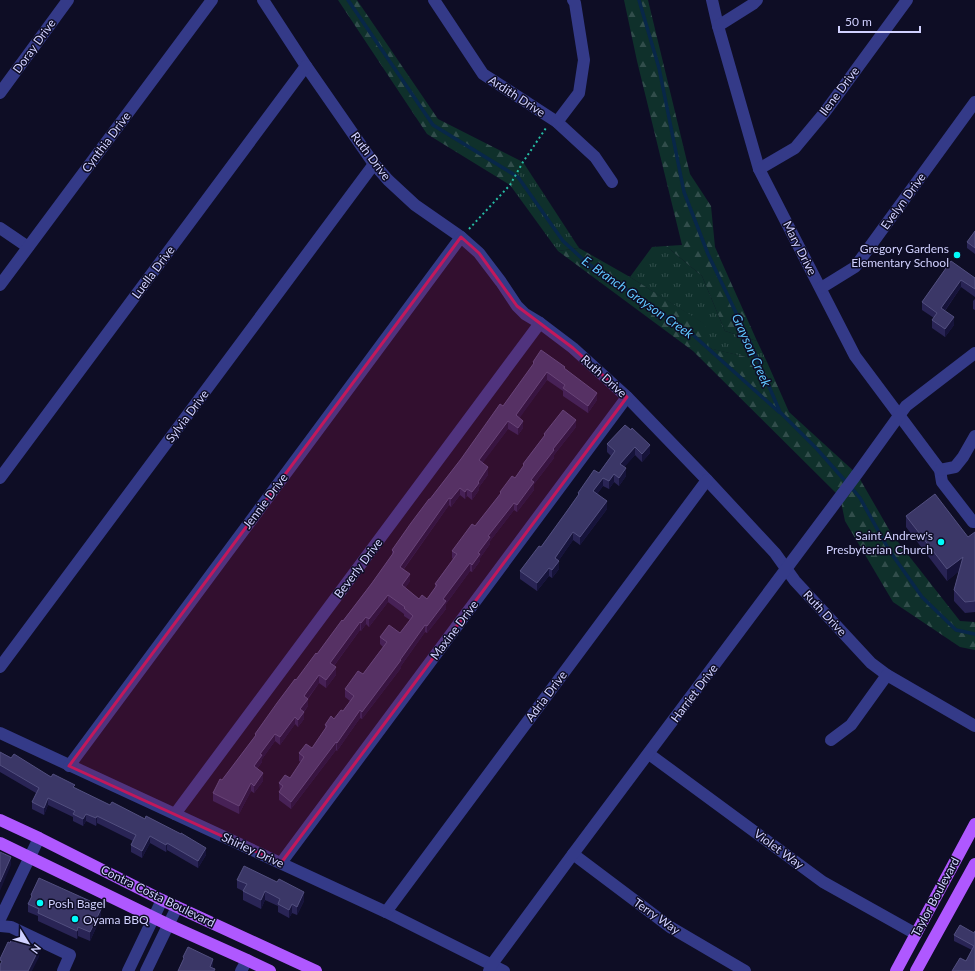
<svg xmlns="http://www.w3.org/2000/svg" width="975" height="971" viewBox="0 0 975 971" font-family="Lato,sans-serif">
<defs>
<pattern id="grass-tufts" width="24" height="20" patternUnits="userSpaceOnUse"><rect width="24" height="20" fill="#0f302b"/><path d="M3 7l-1-3M5 7V3M7 7l1-3M15 17l-1-3M17 17v-4M19 17l1-3" fill="none" stroke="#314d4b"/></pattern>
<pattern id="forest-firs" width="22" height="20" patternUnits="userSpaceOnUse"><rect width="22" height="20" fill="#0f302b"/><path d="M5 1l3.5 6h-7zM16 11l3.5 6h-7z" fill="#314d4b"/></pattern>
</defs>
<rect width="100%" height="100%" fill="#0e0d25"/>
<g fill="url(#grass-tufts)">
<polygon points="523,162 579,248 558,251 510,185"/>
<polygon points="666,246 702,276 725,331 757,341 767,362 708,348 704,324 630,277 652,247"/>
</g>
<g fill="url(#forest-firs)">
<polygon points="338,0 357,0 438,119 523,162 510,185 427,134"/>
<polygon points="624,0 648,0 690,174 711,206 715,247 757,341 725,331 702,276 666,246 682,245 637,61"/>
<polygon points="579,248 630,277 705,324 709,348 767,362 789,412 857,474 891,533 960,621 975,622 975,650 960,647 893,602 845,521 840,497 693,351 558,251"/>
</g>
<g fill="none" stroke-linecap="round" stroke-linejoin="round">
<g stroke="#082749" stroke-width="3.5">
<polyline points="348,0 433,125 518,177 563,241 587,263 692,334 779,412"/>
<polyline points="639,0 659,68 684,192 708,254 749,340 780,412 817,449 847,483"/>
<polyline points="851,487 860,498 889,550 922,597 956,630 975,634"/>
</g>
<polyline stroke="#26bea5" stroke-width="2" stroke-dasharray="2 3" stroke-linecap="butt" points="469,229 510,185 523,162 546,128"/>
<g stroke="#343a88" stroke-width="12">
<polyline points="263,0 306,66 374,164 388,180 415,205 461,237 479,253 501,282 517,306 525,314 540,323 573,348 627,397 707,480 775,553 795,581 871,663 887,675 975,726"/>
<polyline points="434,0 483,74 557,122 595,157 612,182"/>
<polyline points="712,0 718,26 759,169 855,356 940,470 942,482 973,522 975,522"/>
<polyline points="718,26 753,4 757,0"/>
<polyline points="0,93 68,0"/>
<polyline points="557,122 579,93 584,60 575,3 573,0"/>
<polyline points="759,169 795,148 825,112 907,0"/>
<polyline points="0,228 28,247"/>
<polyline points="0,285 212,0"/>
<polyline points="821,288 855,267 975,102"/>
<polyline points="940,470 955,467 963,457 975,436"/>
<polyline points="0,478 306,66"/>
<polyline points="0,667 374,164"/>
<polyline points="0,733 386,912 504,971"/>
<polyline points="831,740 851,725 887,675"/>
<polyline points="649,754 823,882 916,934"/>
<polyline points="69,766 461,237"/>
<polyline points="175,814 540,323"/>
<polyline points="573,854 670,927 745,971"/>
<polyline points="281,863 627,397"/>
<polyline points="386,912 707,480"/>
<polyline points="0,919 39,838"/>
<polyline points="0,926 11,927 70,955 63,971"/>
<polyline points="128,971 162,900"/>
<polyline points="146,971 177,907"/>
<polyline points="241,971 247,960"/>
<polyline points="489,971 492,964 573,854 857,474 906,406 975,353"/>
</g>
<g stroke="#af58ff" stroke-width="12">
<polyline points="0,820 39,838 162,900 316,971"/>
<polyline points="0,843 169,925 247,960 270,971"/>
<polyline points="896,971 975,824"/>
<polyline points="916,971 975,864"/>
</g>
</g>
<g fill="#292455">
<polygon points="975,231 975,254 967,248 967,242"/>
<polygon points="951,261 975,278 975,297 961,287 945,311 954,325 945,337 932,328 932,320 934,318 922,310 922,302"/>
<polygon points="975,299 975,310 973,309 973,301"/>
<polygon points="533,362 565,369 597,400 588,413 563,396 563,391 547,380 519,418 523,428 518,435 508,429 482,463 488,475 479,487 479,490 472,500 467,496 465,499 460,495 451,507 449,505 404,569 410,581 405,588 419,599 427,599 435,588 435,584 453,559 452,558 452,551 475,526 500,495 500,492 515,478 523,467 523,464 544,436 544,434 576,427 554,455 554,458 534,484 534,490 517,512 514,510 490,541 490,544 480,558 480,561 472,572 470,571 446,604 446,609 427,633 425,632 401,666 401,668 362,719 360,718 337,751 336,750 291,809 279,800 279,792 280,791 279,783 290,778 301,762 299,761 299,753 312,748 325,730 325,725 334,719 343,711 350,701 345,697 345,689 363,674 383,647 380,644 380,637 400,633 410,620 404,616 404,614 388,602 369,627 366,624 361,631 360,630 334,666 336,675 326,688 319,683 308,699 308,706 304,712 304,719 298,727 295,724 280,745 275,741 262,759 262,762 257,769 263,781 254,793 251,791 239,814 213,801 213,793 255,736 255,734 296,680 317,654 372,583 392,555 392,550 430,499 503,406 533,365"/>
<polygon points="625,425 650,453 642,462 635,455 624,467 626,476 619,486 614,482 609,489 603,486 597,494 607,509 580,545 573,540 559,560 559,569 552,578 549,576 537,591 520,579 520,571 541,547 567,511 578,496 578,493 599,473 611,456 607,452 607,444"/>
<polygon points="906,516 968,537 975,532 975,612 965,613 954,601 954,590 959,571 947,581 906,527"/>
<polygon points="0,752 75,788 206,855 198,868 167,850 166,852 150,843 142,858 131,852 131,845 133,841 97,823 96,826 86,821 83,826 73,821 73,817 48,805 44,815 32,809 32,802 36,793 0,772"/>
<polygon points="237,880 304,901 297,915 292,913 289,918 278,912 278,906 265,900 261,909 243,900 243,891 237,888"/>
<polygon points="31,895 90,904 101,917 90,941 78,936 77,939 38,921 38,916 28,912 28,904 31,898"/>
<polygon points="974,933 975,971 966,961 972,950 954,941 954,935"/>
</g>
<g fill="#16133a">
<polygon points="961,280 961,287 941,316 941,308"/>
<polygon points="954,317 954,325 945,337 945,329"/>
<polygon points="547,372 547,380 516,423 516,415"/>
<polygon points="597,393 597,400 588,413 588,406"/>
<polygon points="576,420 576,427 554,455 554,458 534,484 534,490 517,512 517,505 531,480 553,449"/>
<polygon points="508,421 508,429 479,468 479,460"/>
<polygon points="523,421 523,428 518,435 518,428"/>
<polygon points="650,445 650,453 642,462 642,454"/>
<polygon points="635,447 635,455 620,472 620,464"/>
<polygon points="488,467 488,475 479,487 479,490 472,500 472,492 478,482"/>
<polygon points="626,468 626,476 619,486 619,478"/>
<polygon points="614,474 614,482 609,489 609,481"/>
<polygon points="603,478 603,486 593,499 593,491"/>
<polygon points="460,488 460,495 451,507 451,499"/>
<polygon points="467,489 467,496 465,499 465,492"/>
<polygon points="449,498 449,505 400,574 400,567"/>
<polygon points="607,501 607,509 580,545 580,537"/>
<polygon points="514,503 514,510 490,541 490,544 480,558 480,561 472,572 472,565 488,536"/>
<polygon points="573,532 573,540 555,566 555,558"/>
<polygon points="963,557 963,568 947,581 947,569"/>
<polygon points="559,561 559,569 552,578 552,570"/>
<polygon points="470,563 470,571 446,604 446,609 427,633 427,626 443,599"/>
<polygon points="549,568 549,576 537,591 537,583"/>
<polygon points="410,574 410,581 402,593 402,585"/>
<polygon points="388,595 388,602 369,627 369,619"/>
<polygon points="366,617 366,624 361,631 361,623"/>
<polygon points="360,622 360,630 330,671 330,663"/>
<polygon points="425,625 425,632 401,666 401,668 362,719 362,712"/>
<polygon points="336,667 336,675 326,688 326,680"/>
<polygon points="319,675 319,683 304,703 304,696"/>
<polygon points="308,699 308,706 300,716 300,709"/>
<polygon points="360,710 360,718 337,751 337,743"/>
<polygon points="304,712 304,719 298,727 298,720"/>
<polygon points="295,717 295,724 280,745 280,737"/>
<polygon points="275,734 275,741 262,759 262,762 254,773 254,766 260,754"/>
<polygon points="336,742 336,750 291,809 291,802"/>
<polygon points="263,773 263,781 254,793 254,786"/>
<polygon points="251,783 251,791 239,814 239,806"/>
<polygon points="48,798 48,805 44,815 44,808"/>
<polygon points="86,814 86,821 83,826 83,819"/>
<polygon points="97,816 97,823 96,826 96,818"/>
<polygon points="150,836 150,843 142,858 142,851"/>
<polygon points="167,843 167,850 166,852 166,845"/>
<polygon points="206,848 206,855 198,868 198,861"/>
<polygon points="11,857 11,865 0,891 0,882"/>
<polygon points="265,891 265,900 261,909 261,900"/>
<polygon points="304,892 304,901 297,915 297,907"/>
<polygon points="292,904 292,913 289,918 289,910"/>
<polygon points="101,909 101,917 90,941 90,932"/>
<polygon points="78,927 78,936 77,939 77,931"/>
<polygon points="39,949 39,957 32,971 28,971"/>
<polygon points="213,959 213,967 212,971 210,967"/>
</g>
<g fill="#3b3767" stroke="#524f7f">
<polygon points="975,231 975,248 967,242"/>
<polygon points="951,261 975,278 975,289 961,280 941,308 954,317 945,329 932,320 937,313 922,302"/>
<polygon points="541,350 565,367 564,368 597,393 588,406 563,388 565,385 547,372 516,415 523,421 518,428 508,421 479,460 488,467 478,482 479,483 472,492 467,489 465,492 460,488 451,499 449,498 400,567 410,574 402,585 419,599 422,595 427,599 437,585 435,584 457,554 452,551 472,524 475,526 501,493 500,492 512,476 515,478 524,465 523,464 545,435 544,434 563,410 576,420 553,449 554,450 531,480 534,482 517,505 514,503 488,536 490,537 478,553 480,554 472,565 470,563 443,599 446,601 427,626 425,625 400,660 401,660 362,712 360,710 337,743 336,742 291,802 279,792 283,786 279,783 285,775 290,778 304,757 299,753 306,744 312,748 327,726 325,725 331,716 334,719 341,710 343,711 354,696 345,689 358,671 363,674 387,642 380,637 389,625 400,633 413,616 404,608 405,607 388,595 369,619 366,617 361,623 360,622 330,663 336,667 326,680 319,675 304,696 308,699 300,709 304,712 298,720 295,717 280,737 275,734 260,754 262,755 254,766 263,773 254,786 251,783 239,806 213,793 220,779 222,780 256,735 255,734 277,703 295,679 296,680 316,653 317,654 342,620 343,621 372,583 394,552 392,550 411,523 429,499 430,499 461,459 500,404 503,406 534,363 533,362"/>
<polygon points="625,425 631,430 632,428 650,445 642,454 635,447 620,464 626,468 619,478 614,474 609,481 603,478 593,491 607,501 580,537 573,532 555,558 559,561 552,570 549,568 537,583 520,571 539,546 541,547 567,511 579,494 578,493 594,470 599,473 615,451 607,444"/>
<polygon points="935,494 968,537 975,532 975,601 965,602 954,590 963,557 947,569 906,516"/>
<polygon points="0,752 11,758 14,754 51,777 53,774 75,785 73,787 110,805 112,802 145,819 146,816 181,834 181,833 206,848 198,861 167,843 166,845 150,836 142,851 131,845 136,835 97,816 96,818 86,814 83,819 73,814 75,811 48,798 44,808 32,802 39,788 0,765"/>
<polygon points="0,852 11,857 0,882"/>
<polygon points="244,866 277,882 279,879 304,892 297,907 292,904 289,910 278,904 280,899 265,891 261,900 243,891 247,884 237,880"/>
<polygon points="39,878 90,901 89,904 101,909 90,932 78,927 77,931 38,913 39,909 28,904 32,896 31,895"/>
<polygon points="960,925 974,933 975,931 975,971 952,971 960,958 966,961 974,946 954,935"/>
<polygon points="18,939 39,949 28,971 0,971 0,965 2,961 0,960 0,959 8,942 10,943 11,940 17,943"/>
<polygon points="188,947 213,959 210,967 215,969 214,971 178,971 184,958 183,957"/>
</g>
<path fill="#c2185b" fill-opacity="0.2" stroke="#c2185b" stroke-width="3" stroke-linejoin="round" d="M 461,237 L 479,253 L 517,306 L 573,348 L 627,397 L 281,863 L 69,766 Z"/>
<g fill="#00fcfb" stroke="#0e0d25" stroke-width="1.5">
<circle cx="957" cy="255" r="4"/>
<circle cx="941" cy="542" r="4"/>
<circle cx="40" cy="903" r="4"/>
<circle cx="75" cy="919" r="4"/>
</g>
<g text-anchor="middle" dominant-baseline="central" stroke-width="3" stroke-linejoin="round" paint-order="stroke">
<g font-size="12" fill="#d1d1ff" stroke="#0e0d25">
<text transform="translate(34 46) rotate(-54)">Doray Drive</text>
<text transform="translate(839 91) rotate(-53)">Ilene Drive</text>
<text transform="translate(517 96) rotate(33)">Ardith Drive</text>
<text transform="translate(106 142) rotate(-53)">Cynthia Drive</text>
<text transform="translate(371 156) rotate(53)">Ruth Drive</text>
<text transform="translate(903 201) rotate(-54)">Evelyn Drive</text>
<text transform="translate(800 248) rotate(63)">Mary Drive</text>
<text transform="translate(153 272) rotate(-53)">Luella Drive</text>
<text transform="translate(604 376) rotate(42)">Ruth Drive</text>
<text transform="translate(187 416) rotate(-53)">Sylvia Drive</text>
<text transform="translate(265 501) rotate(-53)">Jennie Drive</text>
<text transform="translate(358 568) rotate(-53)">Beverly Drive</text>
<text transform="translate(825 613) rotate(47)">Ruth Drive</text>
<text transform="translate(454 630) rotate(-53)">Maxine Drive</text>
<text transform="translate(694 693) rotate(-53)">Harriet Drive</text>
<text transform="translate(546 696) rotate(-53)">Adria Drive</text>
<text transform="translate(779 849) rotate(36)">Violet Way</text>
<text transform="translate(253 850) rotate(25)">Shirley Drive</text>
<text transform="translate(158 896) rotate(26)">Contra Costa Boulevard</text>
<text transform="translate(935 897) rotate(-62)">Taylor Boulevard</text>
<text transform="translate(657 916) rotate(35)">Terry Way</text>
</g>
<g font-size="12" fill="#d1d1ff" stroke="#0e0d25" text-anchor="end">
<text x="949" y="248">Gregory Gardens<tspan x="949" dy="14">Elementary School</tspan></text>
<text x="933" y="535">Saint Andrew's<tspan x="933" dy="14">Presbyterian Church</tspan></text>
<text x="48" y="903" text-anchor="start">Posh Bagel</text>
<text x="83" y="919" text-anchor="start">Oyama BBQ</text>
</g>
<g font-size="13" font-style="italic" fill="#5fc6ff" stroke="#0e0d25">
<text transform="translate(638 297) rotate(35)">E. Branch Grayson Creek</text>
<text transform="translate(752 350) rotate(66)">Grayson Creek</text>
</g>
</g>
<g transform="translate(28 943) rotate(127)" stroke="#0e0d25" stroke-width="3" paint-order="stroke">
<path d="M0-3L7 15L0 10L-7 15Z" fill="#d1d1ff"/>
<text y="-6" font-size="11" font-weight="bold" text-anchor="middle" fill="#d1d1ff">N</text>
</g>
<path d="M839 26v6h81v-6" fill="none" stroke="#d1d1ff" stroke-width="2"/>
<text x="845" y="26" font-size="12" fill="#d1d1ff" stroke="#0e0d25" stroke-width="3" paint-order="stroke">50 m</text>
</svg>
